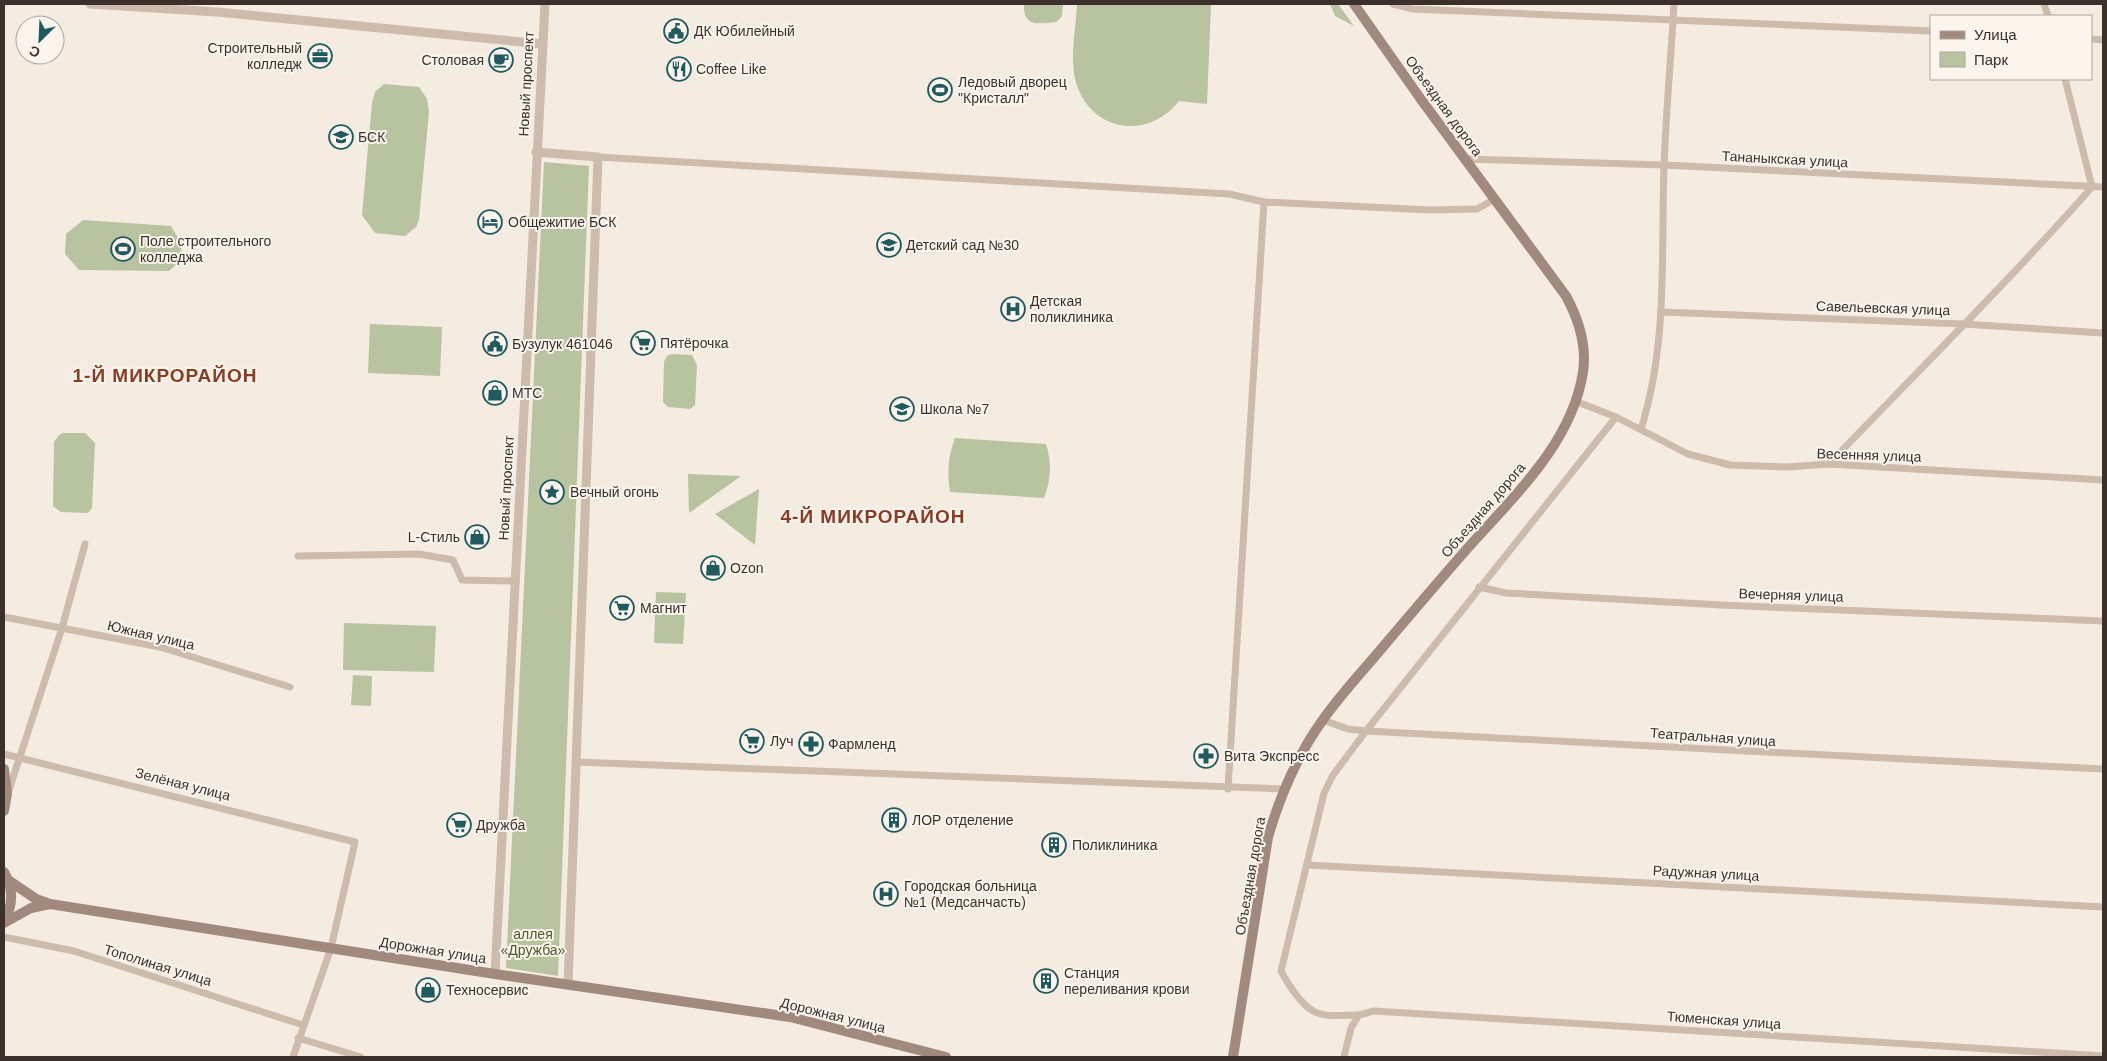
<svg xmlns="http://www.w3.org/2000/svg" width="2107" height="1061" viewBox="0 0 2107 1061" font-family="Helvetica,sans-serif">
<rect width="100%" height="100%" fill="#f4ebe1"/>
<g fill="#b8c4a0">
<path d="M 1024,4 L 1063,4 L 1062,16 L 1056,22 C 1037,24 1023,27 1024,4 Z"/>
<path d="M 1077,4 L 1211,4 L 1207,104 L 1179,101 C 1150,139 1095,133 1078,88 C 1068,63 1076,29 1077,4 Z"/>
<polygon points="1330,4 1338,4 1354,26 1335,16"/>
<polygon points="384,84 419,87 427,99 429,111 419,220 416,227 405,236 375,233 362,215 372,103 375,92"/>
<polygon points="544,162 589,166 558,976 506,968"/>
<polygon points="83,220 171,226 182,245 179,262 169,271 79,270 65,254 66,234"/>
<polygon points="370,324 442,327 440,376 368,373"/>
<polygon points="672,354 692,355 697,365 695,405 690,409 668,407 663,402 664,362 667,356"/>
<polygon points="63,433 85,433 95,443 92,508 88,513 61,512 53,506 54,442 59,435"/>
<path d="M 955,438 L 1046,444 C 1052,463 1051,479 1044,498 L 950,492 C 947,472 948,457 955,438 Z"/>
<polygon points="688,474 741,476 689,513"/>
<polygon points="759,489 755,545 715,514"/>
<polygon points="656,592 686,593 683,644 654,643"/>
<polygon points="344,623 436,626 434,672 343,670"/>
<polygon points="353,675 372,676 371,706 351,705"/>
</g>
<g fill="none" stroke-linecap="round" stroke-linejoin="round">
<g stroke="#cdbbac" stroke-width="7">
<polyline points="1393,4 1413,9 1931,31"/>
<polyline points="2044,4 2048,16"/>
<polyline points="2091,39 2103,40"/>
<polyline points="598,157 1229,194 1264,202 1431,210 1477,209 1495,199"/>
<polyline points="1465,159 1664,165 2103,187"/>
<polyline points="1661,312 1963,324 2103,333"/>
<polyline points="1575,401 1616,417 1688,454 1730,465 1787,467 1829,464 2103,480"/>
<path d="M 1641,429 C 1668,344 1661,254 1664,166 C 1666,112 1671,58 1674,4"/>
<path d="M 1829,464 C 1917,372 2008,282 2092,187 L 2065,79"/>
<polyline points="298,556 419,554 453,560 462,580 515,581"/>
<polyline points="1479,587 1506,593 1721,605 2103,621"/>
<polyline points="4,617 160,647 290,687"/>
<path d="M 1323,720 L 1348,729 L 1366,731 C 1612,743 1857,758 2103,769"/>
<polyline points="4,754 355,842 331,948 293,1057"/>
<polyline points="576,762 1284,789"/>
<polyline points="1228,789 1264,202"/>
<polyline points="8,793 62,628 85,544"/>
<polyline points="1307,865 2103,907"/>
<polyline points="4,937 74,951 303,1025"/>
<path d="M 1359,1015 C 1345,1015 1325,1018 1313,1011 C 1301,1004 1287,983 1281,971 L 1324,793 L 1333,775 L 1366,731 L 1616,417"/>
<polyline points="298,1038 361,1057"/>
<polyline points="1344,1057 1351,1028 1359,1015 1374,1011 2103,1056"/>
</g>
<g stroke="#cdbbac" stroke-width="9">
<polyline points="90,4 217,12 542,44"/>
<polyline points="536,152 598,157 568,985"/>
<polyline points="495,974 545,4"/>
</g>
<g stroke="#a18a7d" stroke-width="10">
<polyline points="4,769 7,794 4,811"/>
<path d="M 4,872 C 13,887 14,905 4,920"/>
<polyline points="8,880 36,899 50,904 495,974 790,1017 946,1057"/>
<polyline points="4,923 31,908 50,904"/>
<path d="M 1233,1057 L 1268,837 C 1280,796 1297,756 1322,721 C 1340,695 1362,672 1382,648 C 1410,615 1438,582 1466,550 C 1512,498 1572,444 1583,372 C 1587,345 1579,320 1566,296 L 1420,98 L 1354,4"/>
</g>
</g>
<defs>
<g id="civic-ring" transform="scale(1.25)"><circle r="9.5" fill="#fbf5ee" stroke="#1f5a5e" stroke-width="1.5"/><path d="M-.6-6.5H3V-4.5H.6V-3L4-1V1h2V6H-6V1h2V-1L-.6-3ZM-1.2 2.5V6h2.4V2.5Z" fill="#1f5a5e"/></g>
<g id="office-ring" transform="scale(1.25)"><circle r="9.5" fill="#fbf5ee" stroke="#1f5a5e" stroke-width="1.5"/><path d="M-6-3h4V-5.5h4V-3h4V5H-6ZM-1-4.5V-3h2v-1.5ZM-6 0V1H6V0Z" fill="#1f5a5e"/></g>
<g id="cafe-ring" transform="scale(1.25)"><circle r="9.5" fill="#fbf5ee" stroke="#1f5a5e" stroke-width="1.5"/><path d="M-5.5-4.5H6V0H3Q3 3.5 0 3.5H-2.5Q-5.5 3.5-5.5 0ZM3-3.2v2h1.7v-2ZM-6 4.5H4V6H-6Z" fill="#1f5a5e"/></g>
<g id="restaurant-ring" transform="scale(1.25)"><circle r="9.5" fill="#fbf5ee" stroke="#1f5a5e" stroke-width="1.5"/><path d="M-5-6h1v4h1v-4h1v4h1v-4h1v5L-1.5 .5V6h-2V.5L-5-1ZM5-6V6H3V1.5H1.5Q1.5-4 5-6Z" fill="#1f5a5e"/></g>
<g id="stadium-ring" transform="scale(1.25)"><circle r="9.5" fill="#fbf5ee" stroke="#1f5a5e" stroke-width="1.5"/><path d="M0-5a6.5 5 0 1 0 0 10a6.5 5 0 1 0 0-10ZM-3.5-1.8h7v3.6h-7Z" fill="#1f5a5e"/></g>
<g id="university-ring" transform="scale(1.25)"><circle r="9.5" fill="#fbf5ee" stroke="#1f5a5e" stroke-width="1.5"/><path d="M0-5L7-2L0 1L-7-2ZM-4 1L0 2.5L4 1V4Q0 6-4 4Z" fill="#1f5a5e"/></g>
<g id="hotel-ring" transform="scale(1.25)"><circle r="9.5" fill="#fbf5ee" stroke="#1f5a5e" stroke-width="1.5"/><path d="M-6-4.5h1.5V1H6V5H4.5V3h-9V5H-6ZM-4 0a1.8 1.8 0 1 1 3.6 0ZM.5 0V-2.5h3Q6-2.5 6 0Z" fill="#1f5a5e"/></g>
<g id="school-ring" transform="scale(1.25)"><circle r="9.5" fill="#fbf5ee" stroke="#1f5a5e" stroke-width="1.5"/><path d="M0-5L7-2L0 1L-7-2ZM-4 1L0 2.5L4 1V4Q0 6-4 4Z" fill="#1f5a5e"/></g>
<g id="hospital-ring" transform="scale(1.25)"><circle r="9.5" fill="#fbf5ee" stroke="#1f5a5e" stroke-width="1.5"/><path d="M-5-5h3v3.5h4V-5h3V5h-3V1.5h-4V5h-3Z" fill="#1f5a5e"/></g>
<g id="supermarket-ring" transform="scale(1.25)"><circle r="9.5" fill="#fbf5ee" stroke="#1f5a5e" stroke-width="1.5"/><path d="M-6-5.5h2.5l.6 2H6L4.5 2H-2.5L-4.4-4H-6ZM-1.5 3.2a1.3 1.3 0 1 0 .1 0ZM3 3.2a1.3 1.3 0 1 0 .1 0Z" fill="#1f5a5e"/></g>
<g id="shop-ring" transform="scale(1.25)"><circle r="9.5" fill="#fbf5ee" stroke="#1f5a5e" stroke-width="1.5"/><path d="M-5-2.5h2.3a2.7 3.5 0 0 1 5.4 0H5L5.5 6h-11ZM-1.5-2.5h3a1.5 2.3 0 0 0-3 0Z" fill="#1f5a5e"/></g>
<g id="sight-ring" transform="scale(1.25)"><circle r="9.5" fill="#fbf5ee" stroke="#1f5a5e" stroke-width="1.5"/><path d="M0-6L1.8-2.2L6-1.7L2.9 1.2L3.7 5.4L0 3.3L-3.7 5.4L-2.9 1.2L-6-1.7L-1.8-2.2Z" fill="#1f5a5e"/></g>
<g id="pharmacy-ring" transform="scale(1.25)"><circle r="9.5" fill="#fbf5ee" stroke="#1f5a5e" stroke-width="1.5"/><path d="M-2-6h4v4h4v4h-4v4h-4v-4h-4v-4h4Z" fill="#1f5a5e"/></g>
<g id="building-ring" transform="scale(1.25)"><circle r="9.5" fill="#fbf5ee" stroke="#1f5a5e" stroke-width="1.5"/><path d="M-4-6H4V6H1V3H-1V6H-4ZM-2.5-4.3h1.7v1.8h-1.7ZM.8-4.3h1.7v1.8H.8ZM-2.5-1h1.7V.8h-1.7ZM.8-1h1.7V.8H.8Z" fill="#1f5a5e"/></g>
</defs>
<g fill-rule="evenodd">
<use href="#civic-ring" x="676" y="31"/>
<use href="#office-ring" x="320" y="56"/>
<use href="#cafe-ring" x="501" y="60"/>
<use href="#restaurant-ring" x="679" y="69"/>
<use href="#stadium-ring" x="940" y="90"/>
<use href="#university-ring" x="341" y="137"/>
<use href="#hotel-ring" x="490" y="222"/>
<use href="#school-ring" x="889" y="245"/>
<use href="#stadium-ring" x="123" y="249"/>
<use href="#hospital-ring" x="1013" y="309"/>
<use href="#supermarket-ring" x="643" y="343"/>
<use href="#civic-ring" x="495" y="344"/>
<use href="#shop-ring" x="495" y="393"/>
<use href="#school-ring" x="902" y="409"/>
<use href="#sight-ring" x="552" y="492"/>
<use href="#shop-ring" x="477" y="537"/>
<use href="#shop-ring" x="713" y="568"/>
<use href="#supermarket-ring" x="622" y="608"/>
<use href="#supermarket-ring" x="752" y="741"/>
<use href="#pharmacy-ring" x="811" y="744"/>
<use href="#pharmacy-ring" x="1206" y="756"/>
<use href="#building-ring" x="894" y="820"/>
<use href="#supermarket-ring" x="459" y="825"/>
<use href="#building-ring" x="1054" y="845"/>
<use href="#hospital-ring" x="886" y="894"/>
<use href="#building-ring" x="1046" y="981"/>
<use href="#shop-ring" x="428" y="990"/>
</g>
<g text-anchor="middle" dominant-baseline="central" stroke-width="4" stroke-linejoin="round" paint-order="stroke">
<g font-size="14" fill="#3b302b" stroke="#fbf5ee" text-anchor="start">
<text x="694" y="31">ДК Юбилейный</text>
<text x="302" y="48" text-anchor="end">Строительный<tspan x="302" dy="16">колледж</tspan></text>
<text x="484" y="60" text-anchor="end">Столовая</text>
<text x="696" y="69">Coffee Like</text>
<text x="958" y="82">Ледовый дворец<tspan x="958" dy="16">"Кристалл"</tspan></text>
<text x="358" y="137">БСК</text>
<text x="508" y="222">Общежитие БСК</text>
<text x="140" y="241">Поле строительного<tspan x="140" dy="16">колледжа</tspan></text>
<text x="906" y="245">Детский сад №30</text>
<text x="1030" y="301">Детская<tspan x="1030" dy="16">поликлиника</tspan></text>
<text x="660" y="343">Пятёрочка</text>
<text x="512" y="344">Бузулук 461046</text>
<text x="512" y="393">МТС</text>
<text x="920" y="409">Школа №7</text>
<text x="570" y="492">Вечный огонь</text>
<text x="460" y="537" text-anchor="end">L-Стиль</text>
<text x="730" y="568">Ozon</text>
<text x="640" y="608">Магнит</text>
<text x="770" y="741">Луч</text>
<text x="828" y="744">Фармленд</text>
<text x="1224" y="756">Вита Экспресс</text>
<text x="912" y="820">ЛОР отделение</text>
<text x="476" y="825">Дружба</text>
<text x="1072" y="845">Поликлиника</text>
<text x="904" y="886">Городская больница<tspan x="904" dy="16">№1 (Медсанчасть)</tspan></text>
<text x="1064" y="973">Станция<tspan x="1064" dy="16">переливания крови</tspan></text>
<text x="446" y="990">Техносервис</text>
</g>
<g font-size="14" fill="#3b302b" stroke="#fbf5ee">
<text transform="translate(526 84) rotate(-87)">Новый проспект</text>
<text transform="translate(1444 106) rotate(54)">Объездная дорога</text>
<text transform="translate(1785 159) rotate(3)">Тананыкская улица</text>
<text transform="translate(1883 308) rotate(2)">Савельевская улица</text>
<text transform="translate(1869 455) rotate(2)">Весенняя улица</text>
<text transform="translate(506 488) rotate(-87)">Новый проспект</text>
<text transform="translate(1483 510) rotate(-49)">Объездная дорога</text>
<text transform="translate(1791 595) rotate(2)">Вечерняя улица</text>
<text transform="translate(151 635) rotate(13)">Южная улица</text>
<text transform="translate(1713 737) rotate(4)">Театральная улица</text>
<text transform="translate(183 784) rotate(14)">Зелёная улица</text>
<text transform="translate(1706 873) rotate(3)">Радужная улица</text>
<text transform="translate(1250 876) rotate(-80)">Объездная дорога</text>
<text transform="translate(433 950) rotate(9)">Дорожная улица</text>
<text transform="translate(158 965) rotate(17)">Тополиная улица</text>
<text transform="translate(833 1015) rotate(14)">Дорожная улица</text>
<text transform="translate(1724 1020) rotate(4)">Тюменская улица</text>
</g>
<g font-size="14" fill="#4a5a2e" stroke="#fbf5ee">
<text x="533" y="934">аллея<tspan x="533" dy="16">«Дружба»</tspan></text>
</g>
<g font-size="19" font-weight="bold" letter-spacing="1" fill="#8c3b22" stroke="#fbf5ee">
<text x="165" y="375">1-Й МИКРОРАЙОН</text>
<text x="873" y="516">4-Й МИКРОРАЙОН</text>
</g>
</g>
<rect width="2107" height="1061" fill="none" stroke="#3b302b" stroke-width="10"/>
<rect x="1930" y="15" width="162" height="65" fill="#fbf5ee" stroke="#aea6a0"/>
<rect x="1940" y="31" width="25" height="8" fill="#a18a7d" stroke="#aea6a0"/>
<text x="1974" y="40" font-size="15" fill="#3b302b">Улица</text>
<rect x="1940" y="52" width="25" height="15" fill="#b8c4a0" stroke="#aea6a0"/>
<text x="1974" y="65" font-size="15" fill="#3b302b">Парк</text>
<g transform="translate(40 40) rotate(204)"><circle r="24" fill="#fbf5ee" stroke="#aea6a0"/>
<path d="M0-4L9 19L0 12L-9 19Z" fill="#1f5a5e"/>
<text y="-8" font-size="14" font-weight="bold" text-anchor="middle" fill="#3b302b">С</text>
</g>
</svg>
